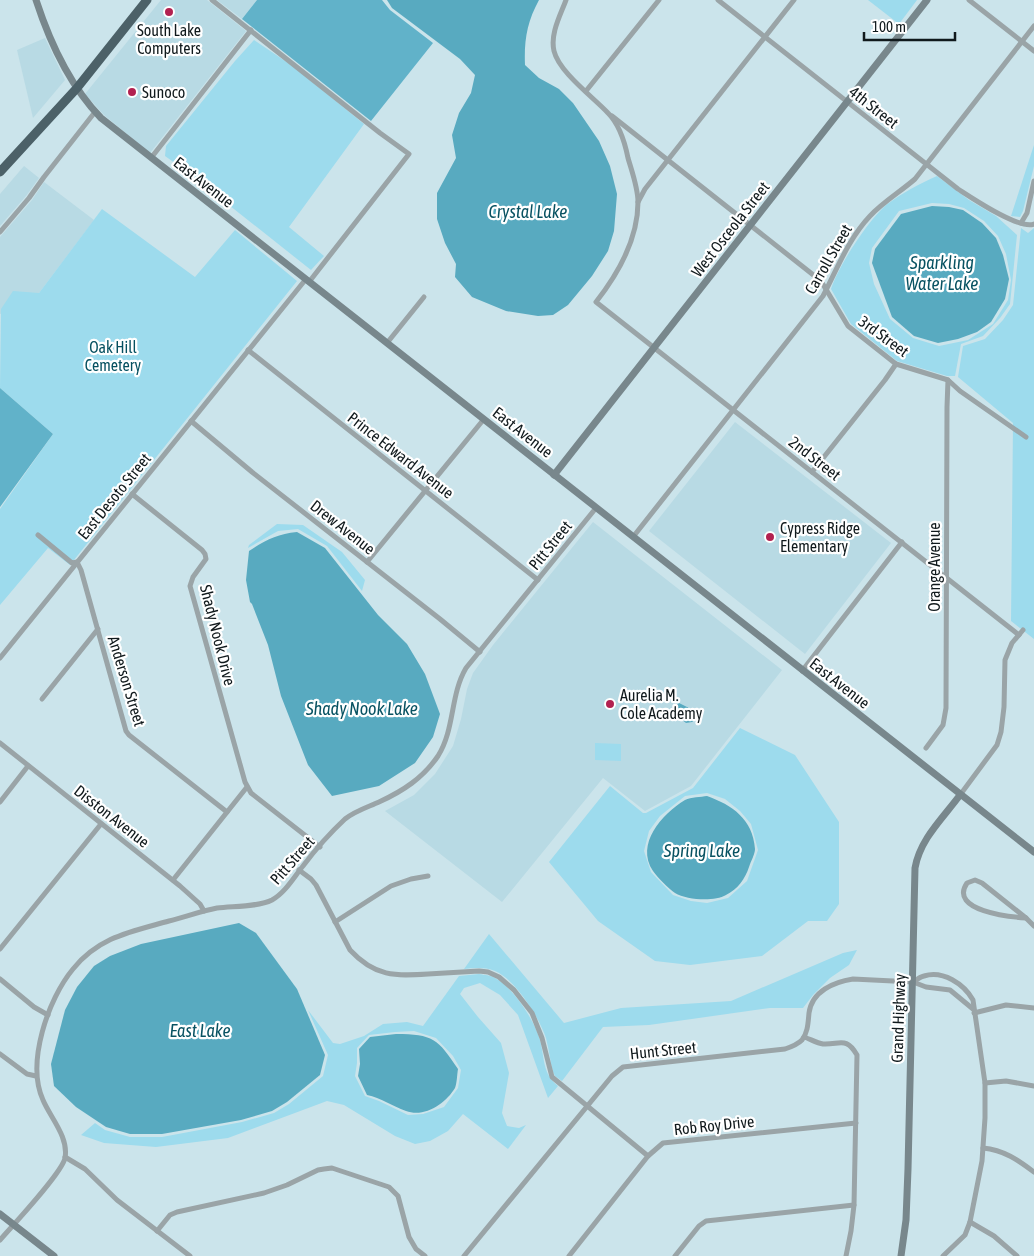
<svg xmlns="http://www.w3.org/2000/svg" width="1034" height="1256" viewBox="0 0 1034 1256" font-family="'Asap Condensed',sans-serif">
<rect width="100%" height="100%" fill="#cbe4eb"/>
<g fill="#b8dae4">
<polygon points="161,0 207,0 246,31 150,153 104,115 85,94"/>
<polygon points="217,0 257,0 242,19"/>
<polygon points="45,38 65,80 33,118 17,50"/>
<polygon points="24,166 39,178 26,196 0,226 0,194"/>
<polygon points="44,182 94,220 39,293 0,314 0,237 32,200"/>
<polygon points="735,422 891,543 805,654 649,531"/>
<polygon points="593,522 782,670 691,786 645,811 603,778 502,902 385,811 414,795 435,774 453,746 461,719 467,689 473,673 493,645"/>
</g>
<g fill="#9ddbed" fill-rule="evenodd">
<polygon points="868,0 917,0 899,24"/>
<polygon points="254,40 294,67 364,124 289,227 324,256 311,270 186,171 165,156 166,146 235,61"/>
<polygon points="1034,145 1034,166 1023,211 1020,217 1011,216"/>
<path d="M 937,176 L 969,200 L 996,216 L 1017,235 L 1010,304 L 1000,318 L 983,336 L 961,344 L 955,376 L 947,376 L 897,361 L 851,324 L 831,289 C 839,265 867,222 886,205 C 902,193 919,184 937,176 ZM 932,203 L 949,204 L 964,208 L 984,221 L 998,236 L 1006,254 L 1011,280 L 1008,300 L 993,324 L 968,340 L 939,346 L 913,338 L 890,319 L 874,284 L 869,263 L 872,248 L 899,211 Z"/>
<polygon points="102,209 195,277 235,230 297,281 70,565 48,548 0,605 0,509 53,434 0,388 1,309 13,291 39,293"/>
<polygon points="1021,228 1028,233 1034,228 1034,639 1011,621 1013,423 958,377 963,346 985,339 1003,320 1013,305"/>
<polygon points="277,524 303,525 342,552 365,580 362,591 327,546 298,529 278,531 248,548 249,545"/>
<path d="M 740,728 L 795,755 L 839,822 L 839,904 L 827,921 L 808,921 L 762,956 L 690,965 L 655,961 L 598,921 L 549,862 L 610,786 L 643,813 L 646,813 L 693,788 ZM 707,793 L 725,799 L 740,811 L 751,824 L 758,850 L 747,881 L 728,898 L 707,903 L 691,901 L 673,895 L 651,872 L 644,851 L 649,831 L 660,816 L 685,796 Z"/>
<polygon points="595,743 621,744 621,761 595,760"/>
<path d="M 489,934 L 564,1023 L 621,1008 L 731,1001 L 843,953 L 857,950 L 849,965 L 830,978 L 813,995 L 803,1008 L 770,1008 L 649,1025 L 603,1027 L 562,1081 L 555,1076 L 553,1072 C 550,1061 549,1049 546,1038 C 539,1017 515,979 495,971 C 485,967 474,968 464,969 Z"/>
<path d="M 479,974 C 485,975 490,975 495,978 C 514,988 534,1020 540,1040 C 545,1059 542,1073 558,1086 L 548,1098 L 518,1015 L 500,995 L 480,983 L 464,988 L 460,994 L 478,1017 L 501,1043 L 509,1073 L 502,1113 L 507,1126 L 519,1128 L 526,1125 L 508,1149 L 463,1114 L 448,1131 L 430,1141 L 415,1144 L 395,1136 L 344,1105 L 327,1101 L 228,1138 L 156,1147 L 104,1143 L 81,1135 L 95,1123 L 105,1130 L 130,1137 L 162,1137 L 242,1122 L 274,1113 L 289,1104 L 323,1076 L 328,1055 L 308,1010 L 333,1043 L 340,1044 L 364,1036 L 383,1024 L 407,1022 L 423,1026 L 459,976 ZM 414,1031 L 436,1038 L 453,1056 L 461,1070 L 458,1088 L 444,1107 L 423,1114 L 408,1115 L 379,1101 L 365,1096 L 355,1076 L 357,1063 L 357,1048 L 369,1035 L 395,1032 Z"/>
</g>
<g fill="#61b2c9">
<polygon points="257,0 382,0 390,10 433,43 371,121 242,19"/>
<polygon points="0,388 53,434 0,507 0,509"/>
</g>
<g fill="#58aac0">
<path d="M 387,0 L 539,0 C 527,22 524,40 525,65 L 539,78 L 559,89 L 573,103 L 599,141 L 610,166 L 617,194 L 614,231 L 608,251 L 592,276 L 568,305 L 553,315 L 538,316 L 506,311 L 472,297 L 455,277 L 456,264 L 445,243 L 437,219 L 437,193 L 456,158 L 452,135 L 459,113 L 471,93 L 475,75 L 460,59 L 392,8 Z"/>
<polygon points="932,206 949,207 963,210 982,223 996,238 1003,255 1009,279 1005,299 991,322 977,332 958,339 938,343 914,336 892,317 872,263 875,249 901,214"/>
<path d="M 297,532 L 325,548 L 378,615 L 407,644 L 425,674 L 440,714 L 433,737 L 415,763 L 379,786 L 332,796 L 308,765 L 281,696 L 268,645 L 252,604 L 250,602 L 246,580 L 249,551 C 266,540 277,534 297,532 Z"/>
<polygon points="679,703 691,709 695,715 695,720 692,722 686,723 673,712 674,706"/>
<path d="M 707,796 C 732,805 753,819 755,849 C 755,854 751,861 749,867 C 745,879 738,889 726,895 C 714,902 687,900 675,893 C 668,888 658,878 653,871 C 635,844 662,814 685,800 C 691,797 701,797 707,796 Z"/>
<polygon points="239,923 256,933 297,989 325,1055 320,1075 287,1102 272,1111 241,1120 162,1134 130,1134 106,1127 76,1107 54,1086 51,1064 65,1010 77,987 94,966 110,956 141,944"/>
<path d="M 396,1034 C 433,1034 438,1039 458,1069 C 457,1075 457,1083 455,1088 C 446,1103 425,1118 406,1111 C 392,1106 381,1098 367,1095 L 358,1076 L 360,1064 L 359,1049 L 370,1037 Z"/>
</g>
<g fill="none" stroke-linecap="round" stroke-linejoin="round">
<g stroke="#9aa4a7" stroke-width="5">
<polyline points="212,0 380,133 409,154 309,282"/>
<path d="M 566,0 C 560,16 550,34 554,51 C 559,72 593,97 608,113 C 619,124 625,143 628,158 C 632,172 638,188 638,202 C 638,240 618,274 596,302 L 1019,635"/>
<path d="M 718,0 L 958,189 C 972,198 1019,230 1034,224"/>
<polyline points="969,0 1034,51"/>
<polyline points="586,91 659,0"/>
<polyline points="612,116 821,281 848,326 896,364 948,380 960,391 1026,437"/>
<polyline points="151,158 251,30"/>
<polyline points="638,202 645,189 794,0"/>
<polyline points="1021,223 1027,213 1034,181"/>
<polyline points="0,232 29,198 44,177 95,112"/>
<polyline points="387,343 424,297"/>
<polyline points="248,350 538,580"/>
<polyline points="191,421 252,472 440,619 480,652"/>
<polyline points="812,472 885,380 896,364"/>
<polyline points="132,494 202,550 205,554 206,559 193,577 190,586 245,782 251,793 320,847"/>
<polyline points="38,535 72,563 77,562 81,570 126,731 129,735 227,812"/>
<path d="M 633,537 L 823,296 C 837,269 849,238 870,216 C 883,202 900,192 915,179 L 1034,26"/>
<polyline points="367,562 484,419"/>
<polyline points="0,658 306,279"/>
<polyline points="802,671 902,542"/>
<polyline points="42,699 98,629"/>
<polyline points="0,743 180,886 200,904 204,911"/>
<polyline points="926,748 943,725 946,708 947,407 948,380"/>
<polyline points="960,795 997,745 1001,732 1004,707 1005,660 1012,643 1023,630"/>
<polyline points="0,802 28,766"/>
<path d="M 299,870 L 311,879 L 316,885 L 350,950 C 375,977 395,976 428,974 C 445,973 462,972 479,971 L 488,972 L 499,977 L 514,990 L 532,1013 L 542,1038 L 552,1077 L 648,1156"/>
<polyline points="173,880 247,787"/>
<path d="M 975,880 L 982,883 L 1026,918 C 1011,917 948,911 967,883 Z"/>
<polyline points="1026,918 1034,926"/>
<polyline points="335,922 391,886 411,879 428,876"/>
<polyline points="0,949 101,824"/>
<polyline points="0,979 34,1007 48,1015"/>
<path d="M 913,982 C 916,980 920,977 924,976 C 943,970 964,984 973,1000 L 985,1083 L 985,1118 L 982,1161 L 970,1222 L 965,1235 L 943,1256"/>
<polyline points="974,1013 1006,1005 1034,1008"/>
<path d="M 804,1037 C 810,1039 817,1043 823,1044 C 840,1045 846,1036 857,1055 L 854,1205 L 851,1231 L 846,1256"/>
<polyline points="0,1054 27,1074 36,1076"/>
<polyline points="985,1083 1006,1081 1034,1086"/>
<path d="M 983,1148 C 1004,1150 1018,1160 1034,1172"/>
<polyline points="65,1157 85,1169 117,1200 190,1256"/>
<polyline points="970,1222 994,1236 1017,1256"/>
<polyline points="157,1231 170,1215 177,1212 264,1193 287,1185 318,1170 324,1169 332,1168 389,1187 398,1196 409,1237 416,1249 425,1256"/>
<path d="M 0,1240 C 13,1225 62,1173 65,1158 C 69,1137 50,1117 43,1100 C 26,1063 48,999 73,969 C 99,937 130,932 169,921 C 185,917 201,911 217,908 C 233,906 258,907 272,900 C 285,893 294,877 303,866 C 315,850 330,833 345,819 C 355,811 368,807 379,802 C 403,791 423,778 438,756 C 455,729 450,695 466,668 L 596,508"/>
<path d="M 464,1256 L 612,1076 L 623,1067 L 785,1049 C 791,1047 797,1045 802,1040 C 808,1032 808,1023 809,1013 C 812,991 834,982 853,979 L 913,982 L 926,987 L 950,990 L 973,1009"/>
<polyline points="569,1256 648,1156 663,1143 856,1123"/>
<polyline points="675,1256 699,1226 706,1221 854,1205"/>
</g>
<g stroke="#78878c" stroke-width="7">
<path d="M 36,0 C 50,43 69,85 101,118 L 1034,852"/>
<polyline points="554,475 927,0"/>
<polyline points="0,1214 54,1256"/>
<path d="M 901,1256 L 906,1220 L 908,1169 L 915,868 C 920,839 943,818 960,795"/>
</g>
<polyline stroke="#4c6168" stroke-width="9" points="0,172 77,88 147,0"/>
</g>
<g fill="#b22150" stroke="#fff" stroke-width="2">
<circle cx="169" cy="12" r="5"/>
<circle cx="132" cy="92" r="5"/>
<circle cx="770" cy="537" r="5"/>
<circle cx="610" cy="704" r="5"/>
</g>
<g text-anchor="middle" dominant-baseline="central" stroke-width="4.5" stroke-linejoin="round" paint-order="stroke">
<g font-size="16" fill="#10191c" stroke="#fff" text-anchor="start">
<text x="169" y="30" text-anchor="middle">South Lake<tspan x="169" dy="18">Computers</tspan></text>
<text x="142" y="92">Sunoco</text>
<text x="780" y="528">Cypress Ridge<tspan x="780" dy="18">Elementary</tspan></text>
<text x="620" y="695">Aurelia M.<tspan x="620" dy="18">Cole Academy</tspan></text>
</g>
<g font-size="16" fill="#10191c" stroke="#fff">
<text transform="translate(874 107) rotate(38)">4th Street</text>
<text transform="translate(204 182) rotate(38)">East Avenue</text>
<text transform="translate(730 229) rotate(-52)">West Osceola Street</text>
<text transform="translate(828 259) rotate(-60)">Carroll Street</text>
<text transform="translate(884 336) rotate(36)">3rd Street</text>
<text transform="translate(523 432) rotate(38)">East Avenue</text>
<text transform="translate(401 455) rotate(38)">Prince Edward Avenue</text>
<text transform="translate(815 458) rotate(38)">2nd Street</text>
<text transform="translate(114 496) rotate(-51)">East Desoto Street</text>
<text transform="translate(343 527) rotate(38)">Drew Avenue</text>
<text transform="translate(550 545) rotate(-51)">Pitt Street</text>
<text transform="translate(934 567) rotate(-90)">Orange Avenue</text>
<text transform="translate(218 635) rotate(76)">Shady Nook Drive</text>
<text transform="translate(127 681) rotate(73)">Anderson Street</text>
<text transform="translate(840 683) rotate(38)">East Avenue</text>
<text transform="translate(112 816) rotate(38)">Disston Avenue</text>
<text transform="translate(292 860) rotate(-49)">Pitt Street</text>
<text transform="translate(898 1018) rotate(-88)">Grand Highway</text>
<text transform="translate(663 1050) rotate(-6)">Hunt Street</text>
<text transform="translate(714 1125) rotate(-6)">Rob Roy Drive</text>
</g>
<g font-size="16" fill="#055060" stroke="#fff">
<text x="113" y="347">Oak Hill<tspan x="113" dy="18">Cemetery</tspan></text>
</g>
<g font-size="18" font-style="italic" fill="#085262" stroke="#fff">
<text x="528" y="211">Crystal Lake</text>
<text x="942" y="262">Sparkling<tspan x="942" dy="21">Water Lake</tspan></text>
<text x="362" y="708">Shady Nook Lake</text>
<text x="702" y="850">Spring Lake</text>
<text x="200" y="1030">East Lake</text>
</g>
</g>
<path d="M864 32v8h91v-8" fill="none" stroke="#10191c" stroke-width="2.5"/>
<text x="872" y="32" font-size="15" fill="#10191c" stroke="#ffffff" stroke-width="4" paint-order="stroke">100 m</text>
</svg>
